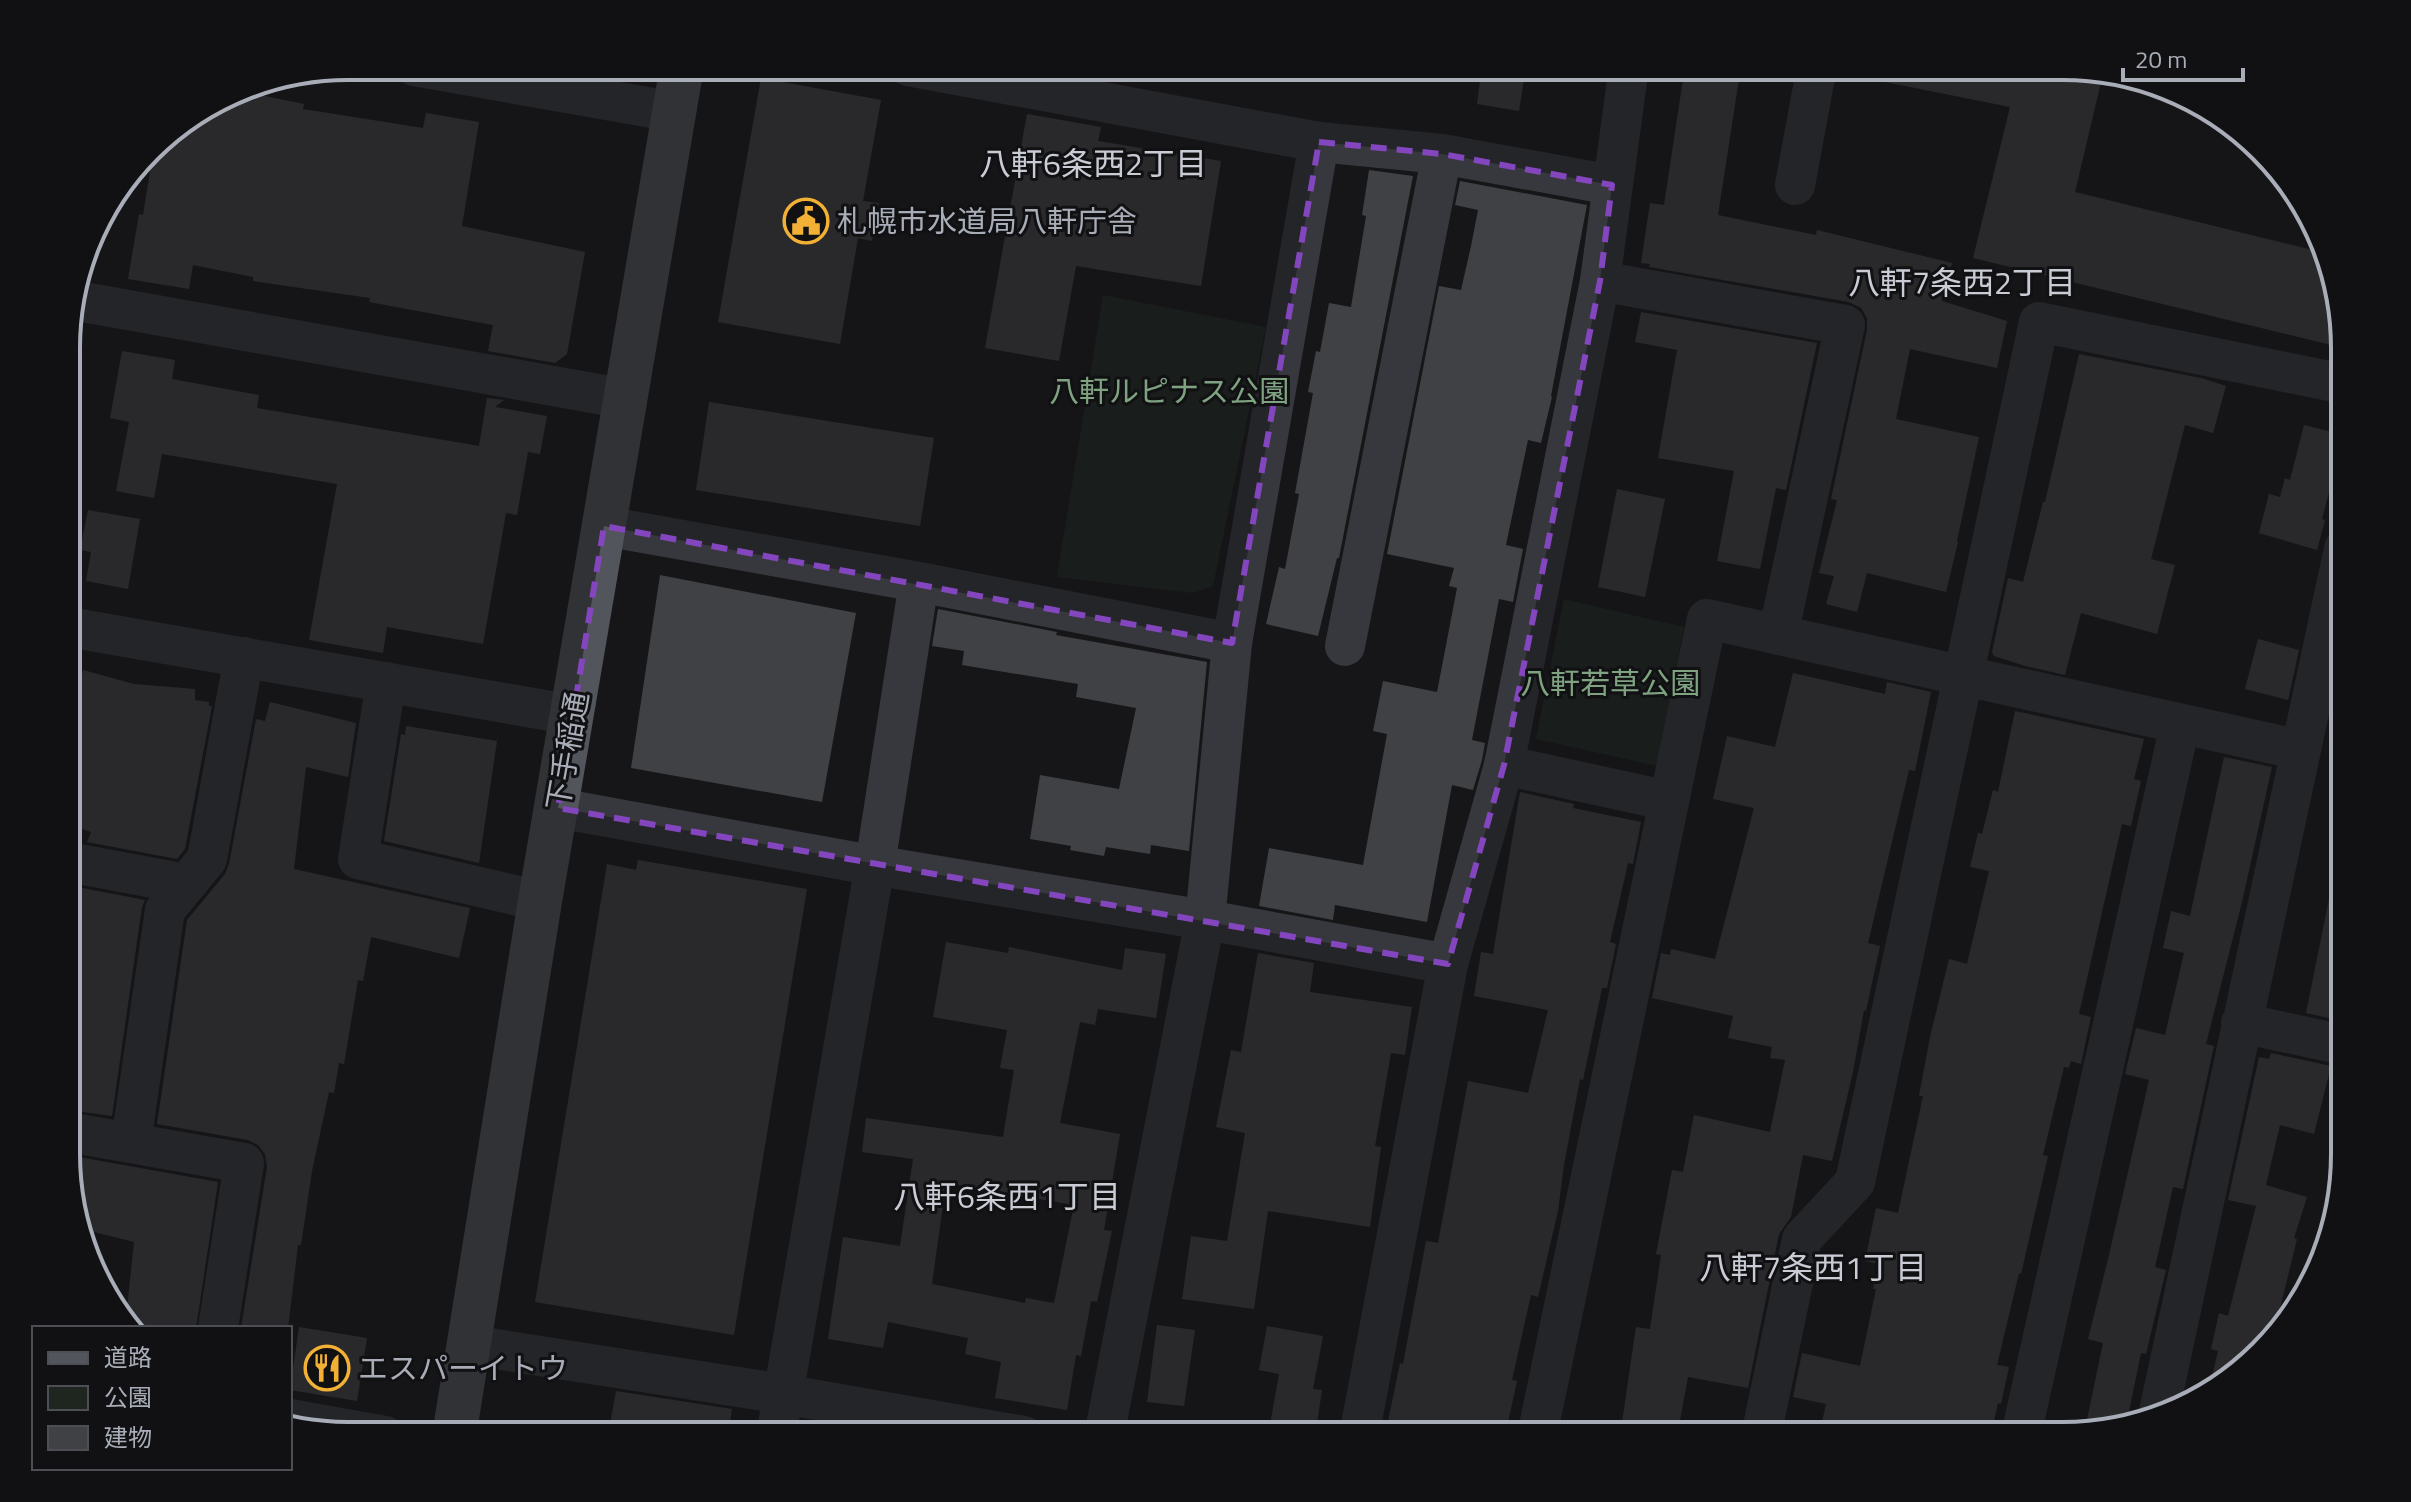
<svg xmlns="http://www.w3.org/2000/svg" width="2411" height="1502" viewBox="0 0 2411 1502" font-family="'Titillium Web','Noto Sans JP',sans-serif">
<rect width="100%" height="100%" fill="#161618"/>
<g fill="#1e261f">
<polygon points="1103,295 1266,327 1213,586 1193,593 1057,577"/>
<polygon points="1564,599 1684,627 1657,766 1536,739"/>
</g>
<g fill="#404145" fill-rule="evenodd">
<polygon points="1482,66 1526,66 1519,111 1477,104"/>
<polygon points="1685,66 1741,66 1718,215 1816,235 1817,230 1952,263 1942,301 2007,321 1997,368 1910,349 1896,419 1979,437 1957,541 1958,542 1946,592 1867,573 1857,612 1826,604 1834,576 1819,573 1837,500 1831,499 1867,330 1867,318 1861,308 1849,302 1649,267 1650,264 1641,263 1650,203 1664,205"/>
<polygon points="1882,66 2054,66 2102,78 2075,192 2321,252 2344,329 2344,348 1973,258 2010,107 1880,81"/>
<polygon points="761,78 881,100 863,201 879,203 872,241 858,238 840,344 718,322"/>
<polygon points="236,90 304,104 303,109 423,128 426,113 479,122 462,226 585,252 567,354 555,363 488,351 493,325 369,302 370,298 253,281 253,277 193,265 189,289 128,279 139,214 143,215 154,147 162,136"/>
<polygon points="1027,114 1101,127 1098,141 1221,161 1201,286 1076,266 1059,361 985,348"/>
<polygon points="1369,170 1413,176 1339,558 1337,558 1318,636 1266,624 1279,567 1285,569 1299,494 1295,493 1313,393 1308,392 1316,351 1320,352 1329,303 1351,307 1366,216 1362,215"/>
<polygon points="1460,181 1587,205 1551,396 1552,397 1541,443 1528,440 1506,545 1523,549 1513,602 1499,599 1472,740 1485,743 1482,760 1473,790 1452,785 1427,922 1335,905 1333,920 1259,906 1269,848 1363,865 1387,734 1373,731 1383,681 1437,692 1457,588 1449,586 1454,568 1387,554 1439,286 1461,290 1471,246 1478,210 1455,205"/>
<polygon points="1641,312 1817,343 1786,490 1776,488 1760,569 1717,561 1734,471 1658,458 1677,350 1635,342"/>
<polygon points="122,351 175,360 172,379 259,395 257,408 479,446 487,398 504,400 495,407 547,416 540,454 528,452 517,515 506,513 483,644 387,627 383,653 309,640 337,484 162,454 154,498 116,491 129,422 110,418"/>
<polygon points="2079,354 2201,378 2226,386 2213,433 2185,425 2151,559 2175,565 2157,634 2081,613 2065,675 2025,666 1994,656 1992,652 2008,578 2023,582 2043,502 2045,502"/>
<polygon points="709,402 934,438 920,526 696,490"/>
<polygon points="2304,425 2344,435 2322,519 2325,520 2317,550 2259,533 2269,494 2280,497 2285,478 2290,480"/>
<polygon points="1617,489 1665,499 1645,597 1598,587"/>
<polygon points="88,510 140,519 128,589 86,581 91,552 80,550"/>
<polygon points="660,575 856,613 822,802 631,768"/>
<polygon points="938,609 1057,632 1056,635 1207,662 1189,851 1151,845 1150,854 1106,847 1104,856 1070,850 1071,846 1030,839 1040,775 1119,789 1136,708 1076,697 1078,684 962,665 964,651 932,646"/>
<polygon points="2258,639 2299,650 2288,700 2245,689"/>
<polygon points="68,669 83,673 83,670 134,684 195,689 195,700 209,702 209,706 212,706 185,849 177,859 87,842 91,832 73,826 79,808 68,806"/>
<polygon points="1793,673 1885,694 1887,682 1931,692 1915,771 1909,770 1868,943 1880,946 1866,1011 1864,1010 1853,1072 1832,1161 1803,1155 1791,1217 1779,1234 1748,1388 1688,1377 1677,1436 1620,1436 1636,1327 1650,1329 1661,1255 1656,1254 1672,1170 1683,1172 1694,1115 1770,1132 1785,1060 1770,1058 1772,1047 1728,1038 1733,1016 1652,998 1661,953 1670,955 1671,949 1715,959 1754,808 1713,799 1727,736 1775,747"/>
<polygon points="270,702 356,723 348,777 306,767 294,869 470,908 459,958 371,937 363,981 358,980 344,1064 339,1063 334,1093 329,1092 312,1171 301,1245 298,1245 288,1328 241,1328 267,1167 265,1154 258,1145 248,1140 157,1124 187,920 225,874 229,864 256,719 265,721"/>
<polygon points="2015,711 2144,739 2134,779 2141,781 2131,826 2122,824 2079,1014 2091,1017 2081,1064 2071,1061 2069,1068 2064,1067 2043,1155 2048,1156 2021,1274 2019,1273 1997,1365 2009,1367 2001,1404 1998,1403 1991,1435 1819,1436 1826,1404 1793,1397 1802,1353 1860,1366 1876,1289 1873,1289 1878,1264 1865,1261 1876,1208 1898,1213 1923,1096 1919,1096 1930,1037 1949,959 1967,964 1989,871 1970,867 1978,833 1982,834 1993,790 1998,792"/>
<polygon points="406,726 497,741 479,863 384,841 401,734 405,735"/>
<polygon points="2224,757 2272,767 2242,902 2206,1044 2214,1046 2183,1189 2173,1187 2155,1267 2166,1270 2146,1354 2141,1353 2127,1421 2084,1434 2103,1343 2088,1339 2109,1255 2149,1080 2125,1074 2136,1028 2165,1035 2184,953 2163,948 2171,911 2190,916"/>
<polygon points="1520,792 1574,804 1573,808 1641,822 1633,864 1628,863 1610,942 1616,944 1607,988 1602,988 1583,1080 1580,1079 1564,1165 1558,1211 1538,1297 1531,1295 1512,1380 1517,1381 1505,1436 1385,1436 1400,1363 1403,1364 1426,1241 1438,1243 1468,1081 1528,1093 1548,1010 1474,996 1481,952 1493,954"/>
<polygon points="638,860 807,889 734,1335 535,1302 607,864 636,870"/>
<polygon points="72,886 145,900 142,907 112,1116 68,1110 68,998 76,943 68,941 68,897"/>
<polygon points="2329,899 2344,901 2343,1021 2306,1013"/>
<path d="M 946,942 L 1008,953 L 1009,947 L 1122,970 L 1125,948 L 1166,954 L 1156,1018 L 1098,1009 L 1095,1025 L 1080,1022 L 1060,1123 L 1120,1134 L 1104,1230 L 1112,1231 L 1097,1302 L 1091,1301 L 1081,1356 L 1076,1355 L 1067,1410 L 995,1398 L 1001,1362 L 965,1354 L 968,1338 L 888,1322 L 883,1348 L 828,1339 L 843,1237 L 900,1246 L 913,1159 L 862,1152 L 866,1118 L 1003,1137 L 1014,1070 L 1000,1068 L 1007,1030 L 933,1017 ZM 946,1183 L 1074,1205 L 1054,1303 L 1026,1298 L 1025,1303 L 932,1284 Z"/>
<polygon points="1258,953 1314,963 1310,992 1412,1007 1405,1055 1391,1053 1375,1146 1381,1147 1370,1227 1268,1211 1254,1309 1182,1299 1191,1236 1227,1241 1245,1133 1216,1127 1231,1050 1241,1052"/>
<polygon points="2271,1053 2331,1066 2314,1134 2280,1125 2266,1185 2307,1197 2294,1238 2297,1239 2274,1333 2208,1394 2218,1351 2211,1349 2219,1313 2228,1316 2256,1206 2228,1200 2259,1057 2269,1059"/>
<polygon points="68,1155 218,1182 196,1328 135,1328 126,1318 134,1242 82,1229 68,1190"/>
<polygon points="1157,1325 1195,1330 1184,1406 1147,1402"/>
<polygon points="1267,1326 1323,1336 1313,1389 1322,1390 1315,1436 1268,1436 1279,1374 1259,1370"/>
<polygon points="299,1327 367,1338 357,1401 290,1390"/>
<polygon points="616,1391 732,1409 728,1436 608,1436"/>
</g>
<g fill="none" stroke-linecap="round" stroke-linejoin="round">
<g stroke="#37383d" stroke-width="40">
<polyline points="414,66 675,112"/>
<polyline points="908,66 1319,142 1442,154 1612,185"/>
<polyline points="1795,185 1817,66"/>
<polyline points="1600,281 1845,325 1778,635"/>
<polyline points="72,300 626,399"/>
<polyline points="604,526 919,582 1232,643"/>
<polyline points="68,627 573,715"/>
<polyline points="1345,646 1442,154"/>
<polyline points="386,682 358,859 540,901"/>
<polyline points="1504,765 1669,801"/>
<polyline points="558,808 849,861 1223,923 1448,964"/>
<polyline points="68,862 186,884"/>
<polyline points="2241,1023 2344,1045"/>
<polyline points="68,1132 244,1163 218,1328"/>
<polyline points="131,1142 165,910 207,859 244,657"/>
<polyline points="470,1345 783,1394 1024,1436"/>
<polyline points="2159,1412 2344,549"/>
<polyline points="290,1419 385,1436"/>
<polyline points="2021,1435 2180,725"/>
<polyline points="776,1436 875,865 919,582"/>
<polyline points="1104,1436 1205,920 1232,643 1319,142"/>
<polyline points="1359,1436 1448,964 1504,765 1600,281 1629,66"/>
<polyline points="1537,1436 1707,619 2300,750"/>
<polyline points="1761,1436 1802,1239 1855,1182 2039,322 2344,384"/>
</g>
<polyline stroke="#53555c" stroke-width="44" points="454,1436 540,901 682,66"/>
</g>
<path d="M0 0H2411V1502H0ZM 1319,142 L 1442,154 L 1612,185 L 1600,281 L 1504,765 L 1448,964 L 558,808 L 604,526 L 1232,643 Z" fill="#161618" fill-opacity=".55" fill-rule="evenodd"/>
<path fill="none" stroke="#8446be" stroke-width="6" stroke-dasharray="16 10" stroke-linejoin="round" d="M 1319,142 L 1442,154 L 1612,185 L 1600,281 L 1504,765 L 1448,964 L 558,808 L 604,526 L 1232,643 Z"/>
<defs>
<g id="civic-ring" transform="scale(2.3)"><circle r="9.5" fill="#111113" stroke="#f2b134" stroke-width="1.5"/><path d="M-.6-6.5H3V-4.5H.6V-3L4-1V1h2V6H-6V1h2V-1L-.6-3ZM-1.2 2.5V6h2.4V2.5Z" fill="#f2b134"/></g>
<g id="restaurant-ring" transform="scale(2.3)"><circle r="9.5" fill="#111113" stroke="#f2b134" stroke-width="1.5"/><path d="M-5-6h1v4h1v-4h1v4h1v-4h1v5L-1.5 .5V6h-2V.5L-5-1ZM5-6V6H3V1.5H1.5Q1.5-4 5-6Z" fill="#f2b134"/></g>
</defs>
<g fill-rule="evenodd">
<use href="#civic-ring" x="806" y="221"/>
<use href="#restaurant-ring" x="327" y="1368"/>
</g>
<g text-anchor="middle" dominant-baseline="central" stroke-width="6" stroke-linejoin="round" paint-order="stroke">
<g font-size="30" fill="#a8adb8" stroke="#111113" text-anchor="start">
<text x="837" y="221">札幌市水道局八軒庁舎</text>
<text x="358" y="1368">エスパーイトウ</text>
</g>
<g font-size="30" fill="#7fa381" stroke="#111113">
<text x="1169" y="391">八軒ルピナス公園</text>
<text x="1610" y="683">八軒若草公園</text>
</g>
<g font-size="30" fill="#a8adb8" stroke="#111113">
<text transform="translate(567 751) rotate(-80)">下手稲通</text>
</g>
<g font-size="32" fill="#c9ccd4" stroke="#111113">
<text x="1093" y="163">八軒6条西2丁目</text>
<text x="1962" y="282">八軒7条西2丁目</text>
<text x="1007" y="1196">八軒6条西1丁目</text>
<text x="1813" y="1267">八軒7条西1丁目</text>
</g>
</g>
<path d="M0 0H2411V1502H0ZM348 80H2063A268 268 0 0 1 2331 348V1154A268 268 0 0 1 2063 1422H348A268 268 0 0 1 80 1154V348A268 268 0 0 1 348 80Z" fill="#111113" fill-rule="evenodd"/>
<path fill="none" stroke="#a8adb8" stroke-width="4" d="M348 80H2063A268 268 0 0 1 2331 348V1154A268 268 0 0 1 2063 1422H348A268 268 0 0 1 80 1154V348A268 268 0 0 1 348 80Z"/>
<rect x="32" y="1326" width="260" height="144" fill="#111113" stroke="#4d4f55" stroke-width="2"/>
<rect x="48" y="1352" width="40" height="12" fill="#53555c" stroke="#4d4f55" stroke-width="2"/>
<text x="104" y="1366" font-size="24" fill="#a8adb8">道路</text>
<rect x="48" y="1386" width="40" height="24" fill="#1e261f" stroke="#4d4f55" stroke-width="2"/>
<text x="104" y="1406" font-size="24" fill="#a8adb8">公園</text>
<rect x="48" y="1426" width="40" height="24" fill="#404145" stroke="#4d4f55" stroke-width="2"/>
<text x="104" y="1446" font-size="24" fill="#a8adb8">建物</text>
<path d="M2123 68v12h120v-12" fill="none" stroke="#a8adb8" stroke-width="4"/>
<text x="2135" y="68" font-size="24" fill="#a8adb8" stroke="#111113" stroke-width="6" paint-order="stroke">20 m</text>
</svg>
